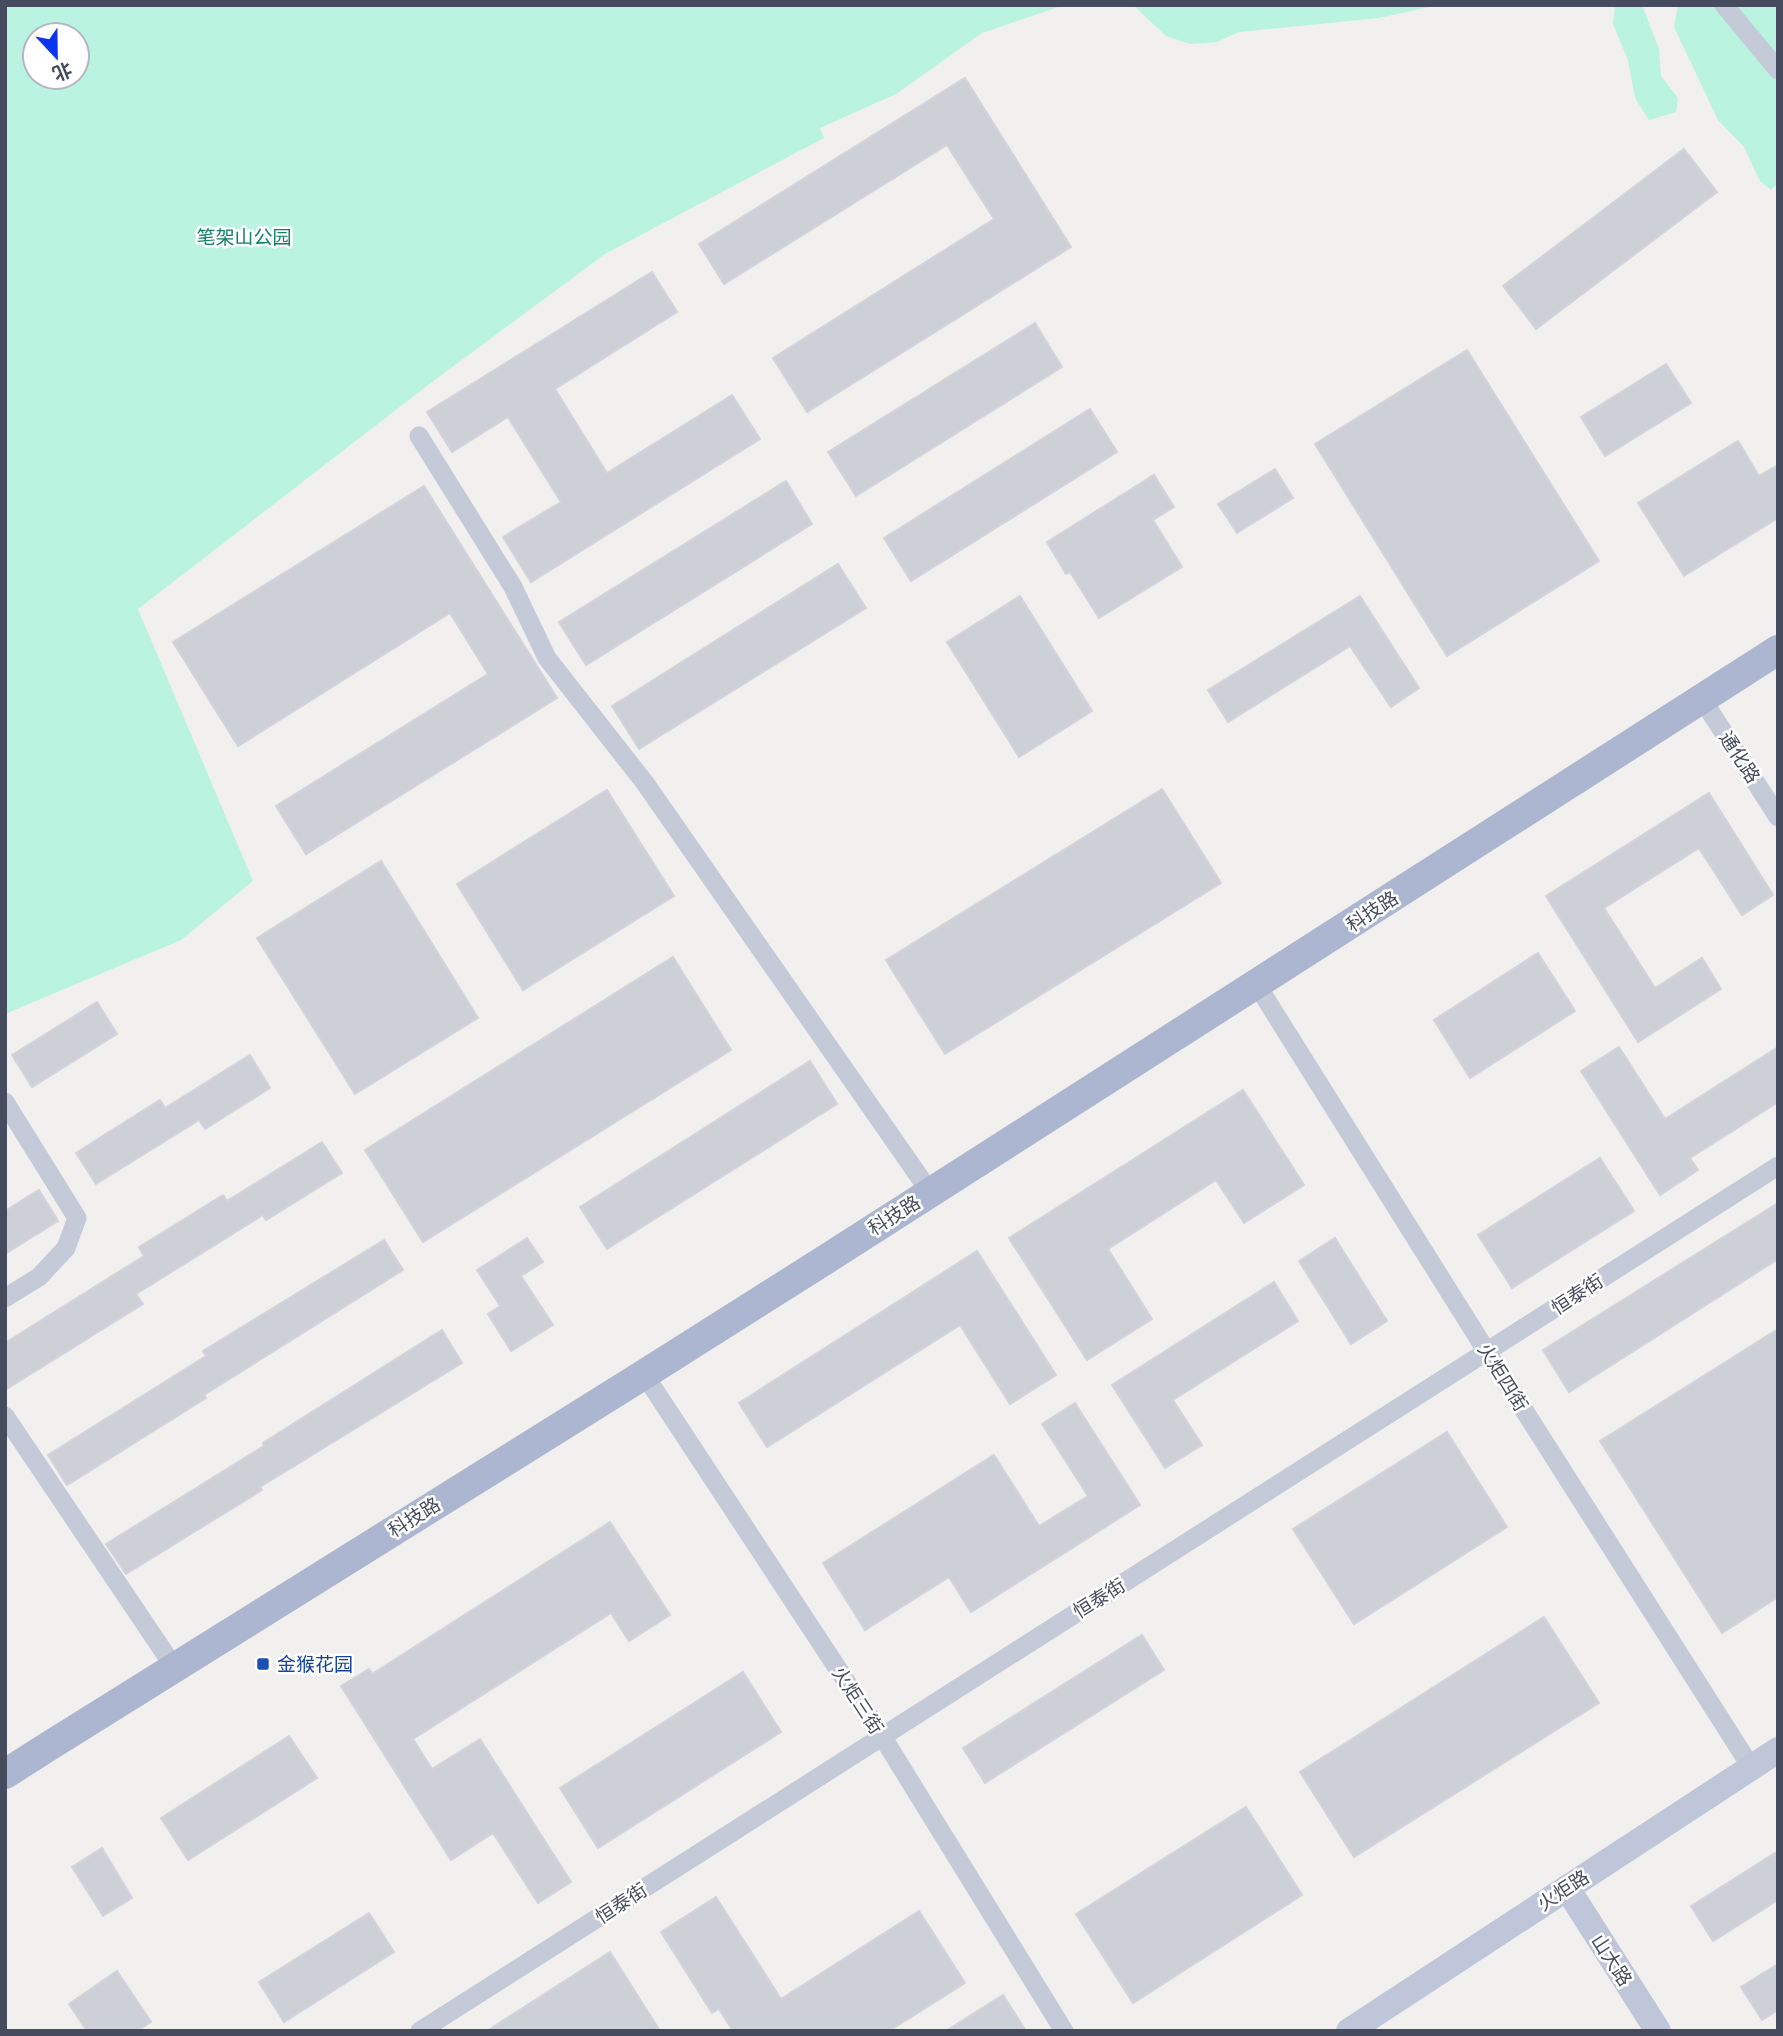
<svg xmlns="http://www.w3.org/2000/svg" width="1783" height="2036" viewBox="0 0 1783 2036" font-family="'PT Sans Narrow','Noto Sans SC',sans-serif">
<rect width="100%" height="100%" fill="#f2f0ef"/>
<g fill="#baf3df" fill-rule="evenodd">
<path d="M 5,5 L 1064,5 L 982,33 L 896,94 L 820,128 L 824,138 L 605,254 L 432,382 L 138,609 L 253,881 L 181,940 L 5,1014 ZM 77,35 L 77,77 L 35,77 L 35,35 Z"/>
<polygon points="1133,5 1438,5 1379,18 1239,32 1217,42 1190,44 1166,36"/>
<polygon points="1615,5 1642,5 1659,49 1661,76 1678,98 1676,112 1649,120 1635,98 1628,60 1613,24"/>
<polygon points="1678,5 1778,5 1778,183 1771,190 1760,181 1744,147 1718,120 1674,27"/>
</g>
<g fill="#ced0d7" stroke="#d3d3db" stroke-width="2">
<polygon points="965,78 1071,247 807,412 773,358 994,219 947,145 724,284 699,244"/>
<polygon points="1684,149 1717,192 1536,329 1503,286"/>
<polygon points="652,272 677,312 555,389 607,473 732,395 760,439 531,582 503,537 561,502 508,417 452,452 427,412"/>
<polygon points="1035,323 1062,367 856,496 828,452"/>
<polygon points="1467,350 1599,561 1447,656 1315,444"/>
<polygon points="1666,364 1691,403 1605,456 1581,417"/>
<polygon points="1090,409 1117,452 911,581 884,538"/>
<polygon points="1738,441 1759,476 1778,465 1778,518 1684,576 1638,503"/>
<polygon points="1275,469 1293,498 1237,533 1218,504"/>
<polygon points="1154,475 1174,507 1153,520 1182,567 1099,618 1070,572 1066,574 1047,542"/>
<polygon points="786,481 812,524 586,665 559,622"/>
<polygon points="424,486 557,698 306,854 276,806 488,674 450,613 238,746 173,642"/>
<polygon points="838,564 866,608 639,749 612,706"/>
<polygon points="1020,596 1092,711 1019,757 947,642"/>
<polygon points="1360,596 1419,688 1391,707 1350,646 1228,722 1208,690"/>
<polygon points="1162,789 1221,883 945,1054 886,960"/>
<polygon points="607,790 674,896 523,990 457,884"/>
<polygon points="1709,793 1773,895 1742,915 1699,848 1604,908 1655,988 1702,958 1721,989 1638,1042 1546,896"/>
<polygon points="381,861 478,1018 355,1094 257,938"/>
<polygon points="1538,953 1575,1011 1470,1078 1434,1020"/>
<polygon points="673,957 731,1050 423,1242 365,1150"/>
<polygon points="97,1002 117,1034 32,1087 12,1055"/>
<polygon points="1619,1047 1665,1119 1778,1047 1778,1102 1690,1158 1698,1170 1660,1195 1581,1071"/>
<polygon points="250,1055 270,1088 205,1129 199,1120 96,1184 76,1153 160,1100 165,1108"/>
<polygon points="810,1061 837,1104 607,1249 580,1207"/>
<polygon points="1243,1090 1304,1185 1244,1223 1216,1180 1108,1249 1152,1319 1087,1360 1009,1238"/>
<polygon points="322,1142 342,1173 266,1220 263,1215 136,1294 143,1304 5,1390 5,1343 144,1256 139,1247 223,1195 227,1201"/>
<polygon points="1600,1158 1634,1211 1512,1288 1478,1235"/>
<polygon points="39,1190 58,1221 5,1254 5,1211"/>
<polygon points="1778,1203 1778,1259 1569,1392 1543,1350"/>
<polygon points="527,1238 543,1262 521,1276 553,1325 511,1351 488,1314 500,1306 477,1270"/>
<polygon points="1335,1238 1387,1321 1351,1344 1299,1261"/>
<polygon points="384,1240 403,1270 204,1395 206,1398 67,1485 48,1455 206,1356 203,1351"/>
<polygon points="977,1251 1056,1375 1010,1404 960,1325 767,1447 739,1403"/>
<polygon points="1274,1282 1298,1321 1173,1400 1202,1445 1165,1468 1112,1385"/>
<polygon points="1778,1329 1778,1597 1722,1633 1600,1441"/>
<polygon points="442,1330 462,1363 260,1487 262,1490 126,1574 106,1544 264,1446 263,1443"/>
<polygon points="1075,1403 1140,1505 971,1612 949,1577 865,1630 823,1563 994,1455 1039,1526 1088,1496 1042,1424"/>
<polygon points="1447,1432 1507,1527 1354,1624 1293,1529"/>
<polygon points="610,1522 670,1615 629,1641 611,1613 413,1739 432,1769 480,1739 571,1882 538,1903 493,1833 451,1860 341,1686 369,1669 372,1674"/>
<polygon points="1544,1617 1599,1703 1354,1857 1300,1772"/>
<polygon points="1142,1635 1164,1670 985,1783 963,1748"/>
<polygon points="743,1672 781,1732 598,1848 560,1788"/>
<polygon points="289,1736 317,1778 188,1860 161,1818"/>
<polygon points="1246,1807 1302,1895 1133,2003 1076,1914"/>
<polygon points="102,1848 132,1898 103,1916 72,1867"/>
<polygon points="1778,1851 1778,1900 1713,1941 1691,1906"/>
<polygon points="716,1897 781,1999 919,1911 965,1983 889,2031 733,2031 719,2009 712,2013 661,1932"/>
<polygon points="369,1913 394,1952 284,2022 259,1982"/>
<polygon points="610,1952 660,2031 487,2031"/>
<polygon points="1778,1964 1778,2010 1762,2020 1741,1987"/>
<polygon points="117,1971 151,2022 137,2031 87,2031 69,2004"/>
<polygon points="1003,1995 1026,2031 946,2031"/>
</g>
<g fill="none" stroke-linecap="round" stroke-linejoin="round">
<g stroke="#c5cad8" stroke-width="19">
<polyline points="1724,5 1778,70"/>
<polyline points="419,436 513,587 547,658 645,783 930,1192"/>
<polyline points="1702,699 1778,817"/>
<polyline points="1257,985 1487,1352 1751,1767"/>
<polyline points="5,1102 77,1218 66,1248 39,1277 5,1298"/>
<polyline points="644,1374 882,1736 1064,2031"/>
<polyline points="5,1416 174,1667"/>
<polyline points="420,2031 1778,1166"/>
</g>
<g stroke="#c0c6da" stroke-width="26">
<polyline points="1567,1888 1658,2031"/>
<polyline points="1349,2031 1778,1750"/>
</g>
<path stroke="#adb6d0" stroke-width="30" d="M 5,1774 C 216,1640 429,1509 640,1377 C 1021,1137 1399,892 1778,650"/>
</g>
<rect fill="#1a4fb4" stroke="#fff" stroke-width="2.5" x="256" y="1657" width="14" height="14" rx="3.5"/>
<g text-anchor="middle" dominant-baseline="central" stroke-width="5" stroke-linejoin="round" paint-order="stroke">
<g font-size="19" fill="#108165" stroke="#fff">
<text x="244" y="237">笔架山公园</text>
</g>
<g font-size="19" fill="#464c5e" stroke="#fff">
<text transform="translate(1740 757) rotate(57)">通化路</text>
<text transform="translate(1372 911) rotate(-33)">科技路</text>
<text transform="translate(894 1215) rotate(-32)">科技路</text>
<text transform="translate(1577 1294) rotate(-33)">恒泰街</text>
<text transform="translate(1503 1377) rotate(58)">火炬四街</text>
<text transform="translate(414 1517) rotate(-32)">科技路</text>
<text transform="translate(1099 1598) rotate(-32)">恒泰街</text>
<text transform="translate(858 1700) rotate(57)">火炬三街</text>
<text transform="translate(1563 1890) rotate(-33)">火炬路</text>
<text transform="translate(621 1903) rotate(-33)">恒泰街</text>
<text transform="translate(1612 1960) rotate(57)">山大路</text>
</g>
<g font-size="19" fill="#164399" stroke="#fff" text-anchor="start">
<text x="277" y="1664">金猴花园</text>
</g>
</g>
<rect width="1783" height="2036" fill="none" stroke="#464c5e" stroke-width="14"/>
<g transform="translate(56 56) rotate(158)"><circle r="33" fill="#ffffff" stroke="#b5b7bf" stroke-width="2"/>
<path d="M0-5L12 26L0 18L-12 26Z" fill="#0a34f1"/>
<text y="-10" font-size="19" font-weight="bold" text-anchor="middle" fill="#464c5e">北</text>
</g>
</svg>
